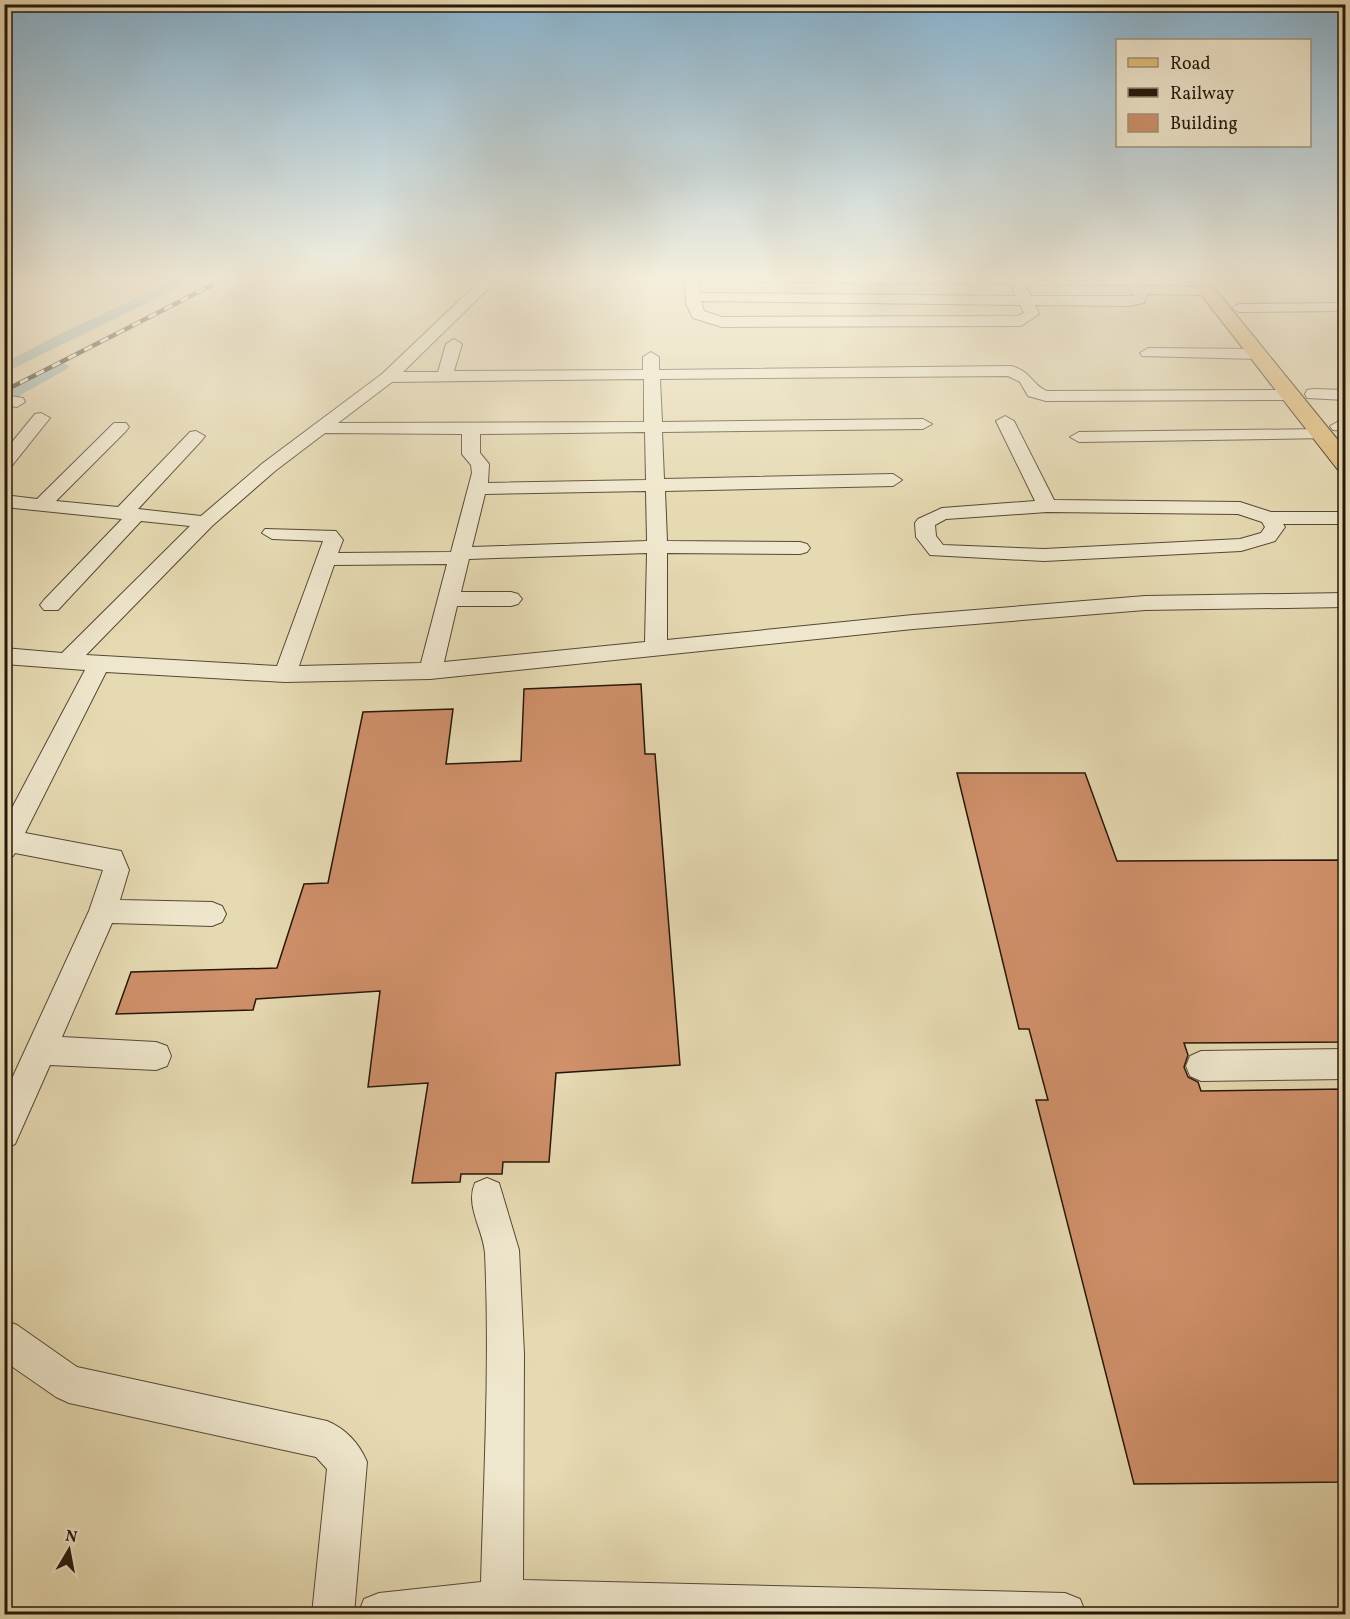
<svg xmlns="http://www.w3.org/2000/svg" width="1350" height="1619" viewBox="0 0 1350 1619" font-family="Vollkorn,serif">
<rect width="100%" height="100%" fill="#e6dab2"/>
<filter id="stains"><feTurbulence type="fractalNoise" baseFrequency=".00333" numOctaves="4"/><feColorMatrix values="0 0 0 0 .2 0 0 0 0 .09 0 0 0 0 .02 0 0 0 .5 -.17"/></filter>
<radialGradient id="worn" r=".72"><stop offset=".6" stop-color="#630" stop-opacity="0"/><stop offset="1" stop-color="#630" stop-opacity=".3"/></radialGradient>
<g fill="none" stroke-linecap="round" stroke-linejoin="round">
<g fill="#9cb8b7" fill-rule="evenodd">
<polygon points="181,278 198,278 4,373 4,363 66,331"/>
<polygon points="62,362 69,366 67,369 17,397 12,398 5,394"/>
</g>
</g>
<g fill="#cf906a" stroke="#26170b" stroke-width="1.5">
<polygon points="641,684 645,754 655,754 680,1065 556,1073 549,1162 503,1162 502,1174 461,1174 460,1182 412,1183 428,1083 368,1087 380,991 256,999 253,1010 116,1014 131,972 277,968 304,884 328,883 363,712 453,709 446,764 521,761 524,689"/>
<polygon points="957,773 1085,773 1117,861 1346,860 1346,1042 1184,1043 1188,1055 1184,1067 1188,1077 1198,1082 1201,1091 1346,1089 1346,1482 1134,1484 1036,1100 1048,1100 1029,1029 1019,1029"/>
</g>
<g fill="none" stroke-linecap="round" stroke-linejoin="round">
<g stroke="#564835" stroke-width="2">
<g id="minor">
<path d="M 483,278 L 499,278 L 403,372 L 438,372 L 446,344 L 454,339 L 462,344 L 454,371 L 643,370 L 643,357 L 651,352 L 659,357 L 659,370 L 1011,366 C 1031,371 1033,386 1047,391 L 1290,390 L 1298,395 L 1290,400 L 1046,401 L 1028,396 L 1020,382 L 1008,376 L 660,379 L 662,422 L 923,419 L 932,424 L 923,429 L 662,432 L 664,479 L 893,474 L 902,480 L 893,486 L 665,491 L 667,541 L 800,542 L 807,544 L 810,548 L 807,552 L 800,554 L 667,553 L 667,640 L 913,615 L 1145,596 L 1346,593 L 1346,607 L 1145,610 L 913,629 L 430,679 L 285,682 L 106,672 L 25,833 L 121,851 L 129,870 L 120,900 L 212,902 L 222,906 L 226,914 L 222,922 L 212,926 L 112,923 L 62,1037 L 156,1042 L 167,1046 L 171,1056 L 167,1066 L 156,1070 L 50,1065 L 15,1144 L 4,1149 L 4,1096 L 89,911 L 103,870 L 15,853 L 13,856 L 4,859 L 4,823 L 85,670 L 4,664 L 4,648 L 62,653 L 190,526 L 141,521 L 58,610 L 44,610 L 40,605 L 44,600 L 122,519 L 4,507 L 4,495 L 37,499 L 114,423 L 126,423 L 129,427 L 126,431 L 56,501 L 118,507 L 190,432 L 196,431 L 205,436 L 202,440 L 138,509 L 201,516 L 263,463 L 382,374 ZM 644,379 L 644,422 L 338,423 L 392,382 ZM 645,432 L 646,480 L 488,483 L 489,464 L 480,453 L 480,434 ZM 325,433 L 462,434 L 462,454 L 471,465 L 472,473 L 451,552 L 338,553 L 343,540 L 336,531 L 265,529 L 262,533 L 272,539 L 323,541 L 277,666 L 86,655 L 212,526 L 275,471 ZM 646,491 L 647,541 L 472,547 L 485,494 ZM 647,553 L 645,642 L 444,662 L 457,606 L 511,606 L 518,604 L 522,599 L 518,594 L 511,592 L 461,592 L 469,559 ZM 447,564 L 421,663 L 299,666 L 334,565 Z"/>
<path d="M 685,278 L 699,278 L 700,293 L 1016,296 L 1010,284 L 760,282 L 753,278 L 1137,278 L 1142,286 L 1206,287 L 1213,291 L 1206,295 L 1147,294 L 1144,303 L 1129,306 L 1035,305 L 1039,314 L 1021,326 L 722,327 L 693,318 L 686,304 ZM 1024,284 L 1127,285 L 1134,296 L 1031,296 ZM 701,301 L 1020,305 L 1024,313 L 1018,316 L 722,317 L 704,311 Z"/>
<polygon points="1346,303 1346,311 1239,312 1232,308 1239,304"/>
<polygon points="1148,348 1257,349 1265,354 1257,359 1142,356 1140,353"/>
<polygon points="1313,389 1346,390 1346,400 1307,398 1305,394 1307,390"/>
<polygon points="4,395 23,398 25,402 17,407 4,405"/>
<polygon points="41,413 50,418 10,468 4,469 4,452 35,414"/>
<path d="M 1005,416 L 1014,421 L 1054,500 L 1240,502 L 1271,512 L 1346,512 L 1346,524 L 1283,524 L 1285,527 L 1275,541 L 1241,551 L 1044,561 L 930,555 L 916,537 L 915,523 L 918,519 L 942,508 L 1035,501 L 996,421 ZM 1047,512 L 1238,514 L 1262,522 L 1265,527 L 1261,533 L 1240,539 L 1044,549 L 943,545 L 936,536 L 935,525 L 946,519 Z"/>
<polygon points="1339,421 1346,421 1346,431 1333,430 1330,426"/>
<polygon points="1322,429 1331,434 1328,438 1079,442 1070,437 1079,432"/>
<polygon points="1346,1049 1346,1079 1201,1081 1190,1076 1186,1066 1190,1056 1201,1051"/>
<path d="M 487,1178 L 499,1183 L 519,1250 L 524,1354 L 523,1580 L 1065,1593 L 1080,1599 L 1086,1614 L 358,1614 L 364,1599 L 379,1593 L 481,1582 C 484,1473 490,1363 485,1253 C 483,1229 465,1206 475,1183 Z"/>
<path d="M 4,1320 L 17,1325 L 77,1367 L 327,1421 C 346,1429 359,1443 367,1462 L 354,1614 L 312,1614 L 327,1469 L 316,1457 L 69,1403 L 56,1397 L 4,1361 Z"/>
</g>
</g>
<g stroke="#26170b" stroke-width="2">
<polygon id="major" points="1188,278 1206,278 1346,450 1346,472 1338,470"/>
</g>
<use href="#minor" fill="#efe7cd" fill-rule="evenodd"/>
<use href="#major" fill="#e3bd79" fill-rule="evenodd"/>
<g stroke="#26170b" stroke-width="4.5">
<polyline id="rail" points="4,391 226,278"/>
</g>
<use href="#rail" stroke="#efe7cd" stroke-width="3" stroke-dasharray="9" stroke-linecap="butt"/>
</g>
<linearGradient id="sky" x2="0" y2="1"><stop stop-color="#89b6d4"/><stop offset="0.55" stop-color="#f4eedc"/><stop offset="1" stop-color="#f4eedc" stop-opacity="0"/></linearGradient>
<rect width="1350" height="505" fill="url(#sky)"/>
<rect width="1350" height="1619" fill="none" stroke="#e6dab2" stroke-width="24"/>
<rect x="6" y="6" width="1338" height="1607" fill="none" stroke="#26170b" stroke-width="3"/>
<rect x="12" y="12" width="1326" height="1595" fill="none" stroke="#26170b" stroke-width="1.5"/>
<rect x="1116" y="39" width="195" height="108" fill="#efe7cd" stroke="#9f947f" stroke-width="1.5"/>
<rect x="1128" y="58" width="30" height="9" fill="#e3bd79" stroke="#9f947f" stroke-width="1.5"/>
<text x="1170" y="69" font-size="18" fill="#26170b">Road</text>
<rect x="1128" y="88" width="30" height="9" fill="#26170b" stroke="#9f947f" stroke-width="1.5"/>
<text x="1170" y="99" font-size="18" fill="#26170b">Railway</text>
<rect x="1128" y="114" width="30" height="18" fill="#cf906a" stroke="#9f947f" stroke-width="1.5"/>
<text x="1170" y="129" font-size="18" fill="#26170b">Building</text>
<g transform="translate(69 1550) rotate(10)" stroke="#efe7cd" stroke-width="4.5" paint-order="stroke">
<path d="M0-4.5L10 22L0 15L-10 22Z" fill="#26170b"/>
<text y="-9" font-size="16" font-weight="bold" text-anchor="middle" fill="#26170b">N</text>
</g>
<rect width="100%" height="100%" filter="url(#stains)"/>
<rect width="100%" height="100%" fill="url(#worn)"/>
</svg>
